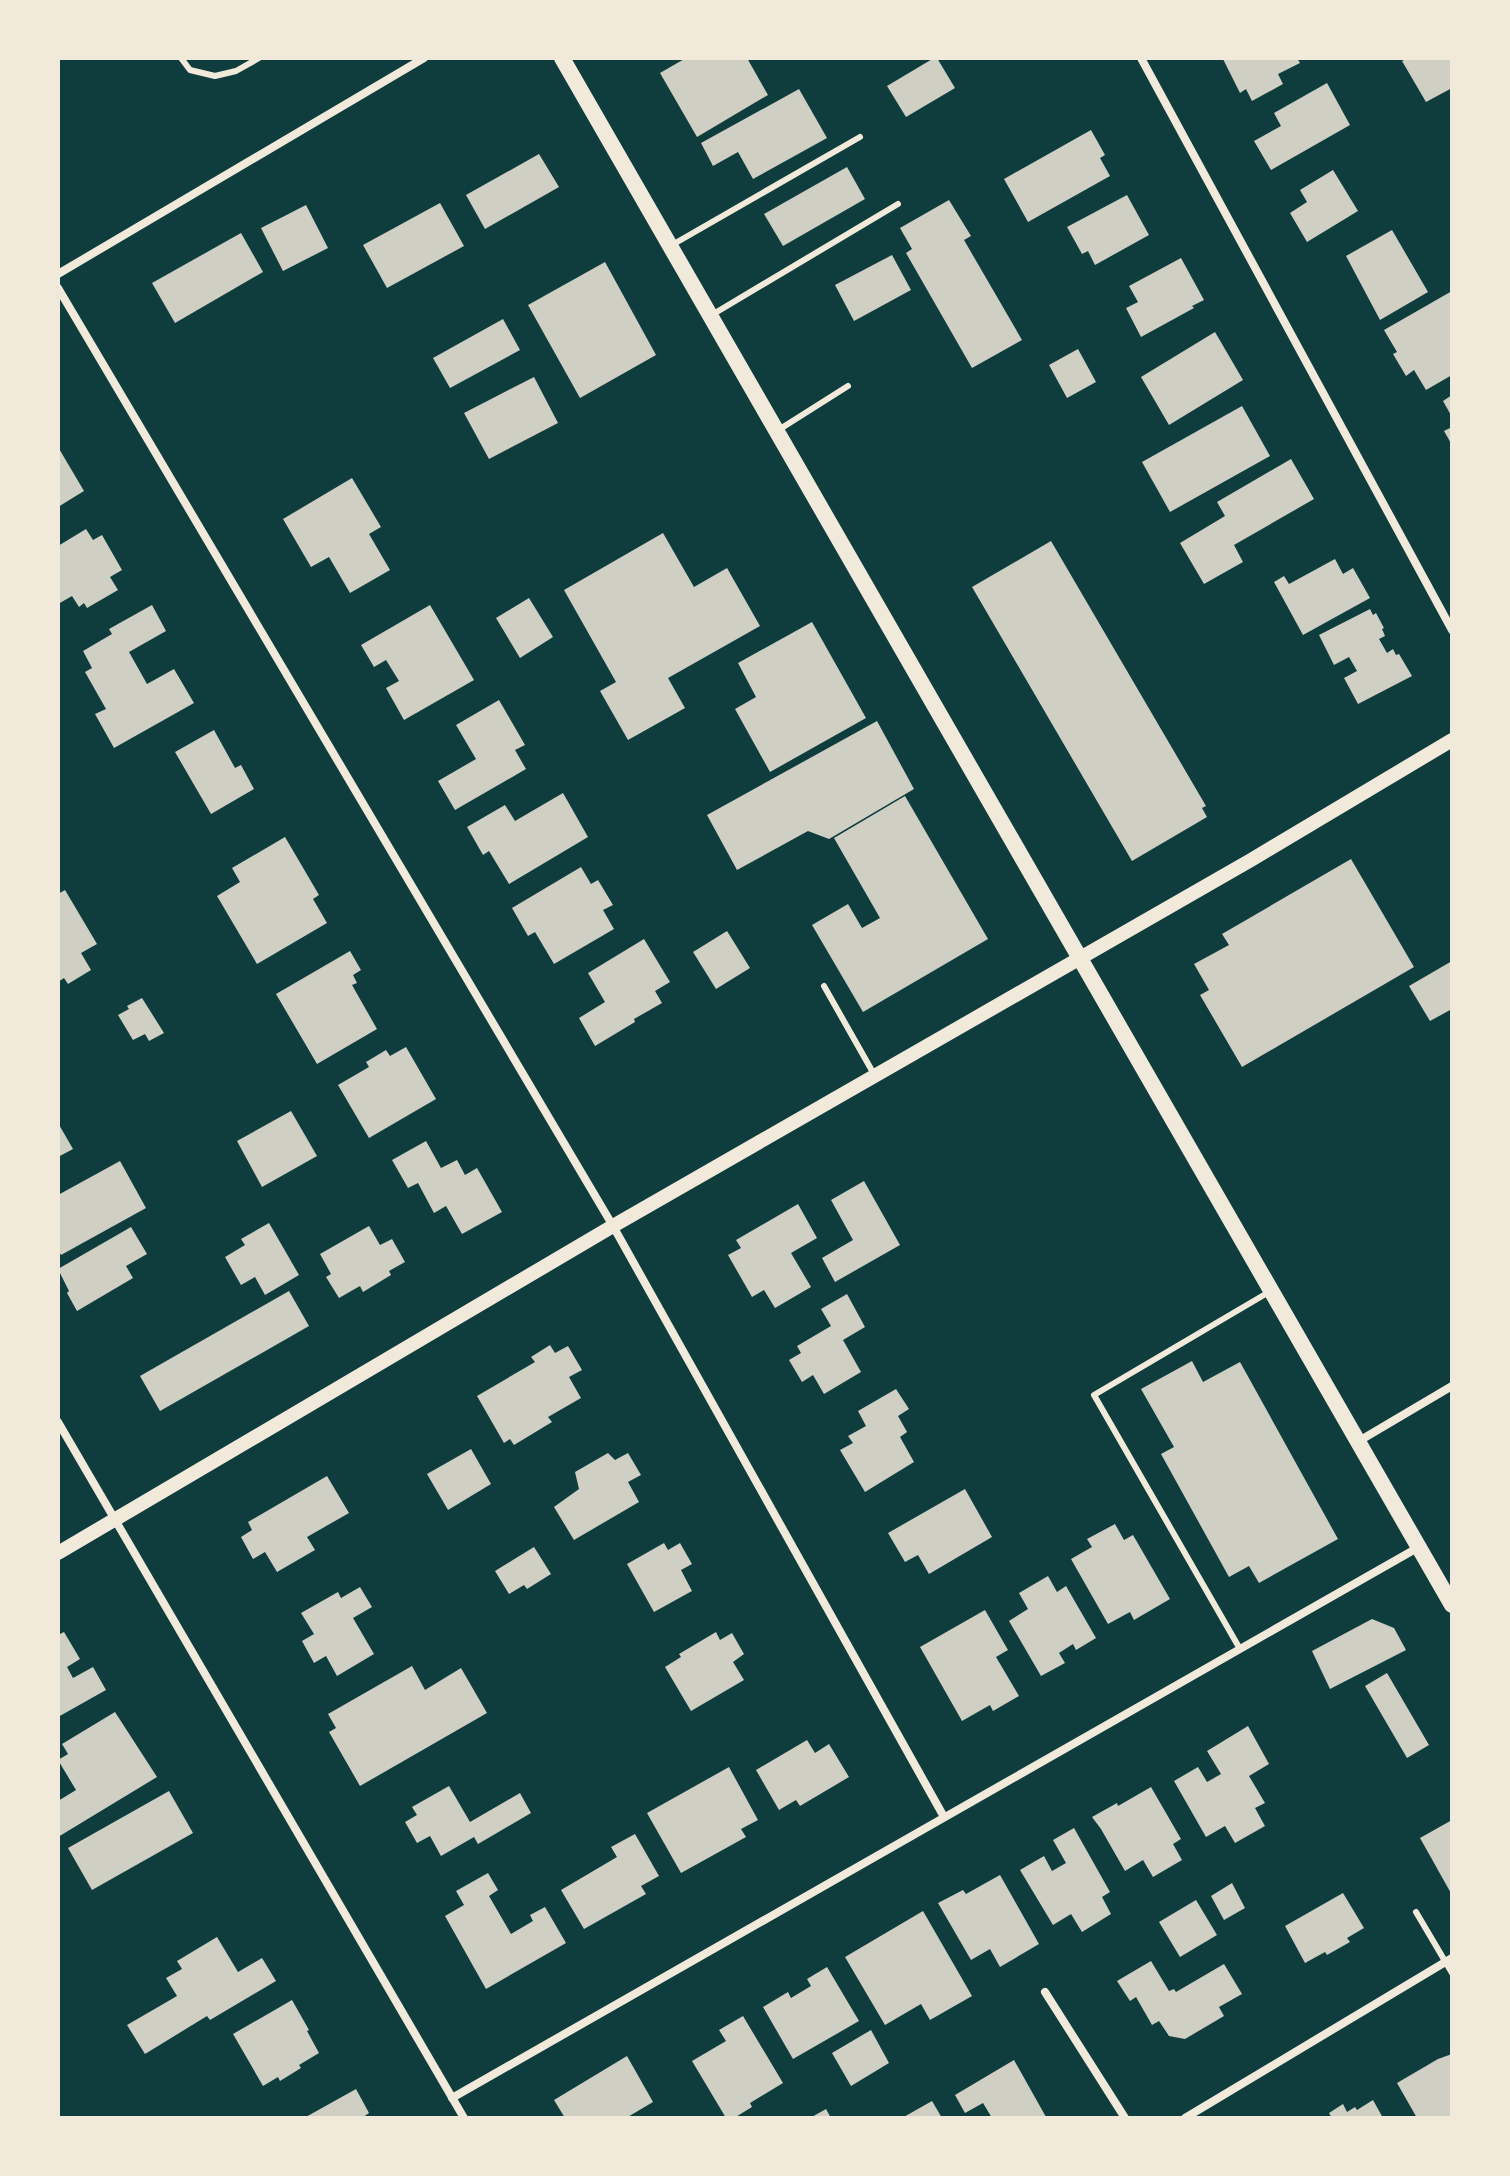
<svg xmlns="http://www.w3.org/2000/svg" width="1510" height="2176" viewBox="0 0 1510 2176" font-family="Arial,sans-serif">
<rect width="100%" height="100%" fill="#0f3d3e"/>
<g fill="#cfcfc3">
<polygon points="686,58 747,58 768,95 697,137 660,73"/>
<polygon points="934,58 937,58 955,88 906,117 887,86"/>
<polygon points="1225,58 1297,58 1300,63 1278,74 1283,84 1252,101 1246,89 1240,93 1223,59"/>
<polygon points="1408,58 1452,58 1452,88 1426,102 1402,61"/>
<polygon points="1327,83 1350,125 1271,170 1254,141 1281,126 1274,113"/>
<polygon points="799,89 827,138 753,179 738,152 713,166 701,143"/>
<polygon points="1091,130 1105,155 1100,158 1110,176 1028,222 1004,179"/>
<polygon points="539,154 559,187 485,229 466,195"/>
<polygon points="847,167 865,199 783,246 764,214"/>
<polygon points="1333,170 1358,211 1307,242 1290,213 1307,202 1300,190"/>
<polygon points="1127,195 1149,235 1095,265 1088,251 1082,254 1067,227"/>
<polygon points="949,200 971,236 964,240 1022,340 972,368 906,253 912,249 900,228"/>
<polygon points="440,203 464,246 387,288 363,245"/>
<polygon points="306,205 328,248 283,271 261,228"/>
<polygon points="1392,230 1428,292 1380,320 1346,256"/>
<polygon points="241,233 263,272 175,323 152,283"/>
<polygon points="892,255 911,290 854,321 835,285"/>
<polygon points="1181,258 1204,300 1192,306 1194,308 1141,337 1126,308 1138,302 1129,286"/>
<polygon points="605,262 656,355 580,398 528,305"/>
<polygon points="1452,291 1452,363 1450,365 1452,375 1426,390 1414,370 1406,376 1393,354 1397,352 1384,330"/>
<polygon points="503,319 520,350 450,388 433,358"/>
<polygon points="1215,332 1243,380 1169,425 1141,377"/>
<polygon points="1078,349 1096,382 1067,398 1049,365"/>
<polygon points="534,377 558,423 489,459 464,413"/>
<polygon points="1452,395 1452,417 1443,401"/>
<polygon points="1242,406 1270,456 1170,512 1142,462"/>
<polygon points="1452,427 1452,445 1444,431"/>
<polygon points="58,447 84,491 58,507"/>
<polygon points="1291,459 1314,499 1234,545 1243,562 1204,584 1180,543 1225,516 1217,502"/>
<polygon points="352,478 381,527 369,534 390,570 350,593 329,557 311,567 283,519"/>
<polygon points="86,529 93,540 102,535 122,570 110,577 118,590 87,608 84,603 79,607 72,596 58,604 58,546"/>
<polygon points="663,533 694,587 727,568 760,626 668,678 685,708 628,740 600,691 616,682 564,590"/>
<polygon points="1051,541 1206,806 1202,808 1207,817 1132,861 972,587"/>
<polygon points="1335,559 1343,574 1353,568 1370,598 1303,635 1274,582 1284,576 1289,584"/>
<polygon points="529,598 553,637 520,658 496,618"/>
<polygon points="152,605 166,631 129,652 147,684 174,669 194,703 114,748 95,714 106,709 85,672 92,668 83,651 112,634 109,629"/>
<polygon points="430,605 474,680 404,720 386,688 399,681 386,660 374,667 361,645"/>
<polygon points="1370,609 1373,615 1376,613 1384,628 1382,629 1385,636 1379,639 1387,653 1393,649 1396,655 1399,654 1412,676 1358,704 1344,678 1357,671 1349,657 1334,665 1319,635"/>
<polygon points="812,622 866,718 770,772 735,709 756,697 738,663"/>
<polygon points="499,700 525,745 515,750 526,769 455,810 438,781 476,759 456,725"/>
<polygon points="877,721 914,789 829,839 808,831 737,870 707,815"/>
<polygon points="214,730 235,768 241,765 254,789 211,814 175,752"/>
<polygon points="563,793 588,837 509,884 489,851 483,855 467,827 505,805 515,821"/>
<polygon points="905,796 988,939 863,1012 812,925 848,904 862,928 880,918 834,838"/>
<polygon points="285,837 319,895 313,899 327,923 257,964 217,896 240,882 232,868"/>
<polygon points="1351,859 1414,967 1242,1067 1200,995 1209,990 1194,964 1229,945 1222,934"/>
<polygon points="581,867 591,884 598,880 613,905 603,910 614,929 554,964 535,932 528,936 512,908"/>
<polygon points="65,890 97,944 81,953 91,970 68,984 64,978 58,982 58,894"/>
<polygon points="727,931 750,968 716,989 693,952"/>
<polygon points="644,939 670,982 655,991 662,1003 634,1019 635,1022 595,1046 579,1018 605,1002 588,973"/>
<polygon points="350,951 361,970 353,975 357,983 352,985 377,1029 317,1064 276,994"/>
<polygon points="1452,961 1452,1009 1430,1021 1409,986"/>
<polygon points="142,998 164,1033 149,1041 145,1034 133,1040 118,1015 129,1009 127,1006"/>
<polygon points="406,1047 436,1099 369,1138 338,1085 369,1067 366,1062 386,1050 390,1056"/>
<polygon points="291,1111 317,1156 262,1187 237,1141"/>
<polygon points="58,1123 73,1149 58,1157"/>
<polygon points="426,1141 441,1168 457,1160 465,1175 477,1168 502,1212 462,1234 446,1206 434,1213 418,1183 408,1188 392,1160"/>
<polygon points="120,1161 146,1208 61,1255 58,1249 58,1195"/>
<polygon points="864,1181 900,1245 835,1282 822,1258 853,1240 831,1200"/>
<polygon points="798,1204 817,1238 791,1253 811,1287 775,1308 764,1290 752,1297 728,1255 741,1248 736,1240"/>
<polygon points="269,1223 299,1275 265,1295 255,1277 241,1285 225,1257 245,1245 241,1239"/>
<polygon points="369,1226 380,1245 392,1239 405,1262 389,1271 391,1275 363,1292 360,1286 339,1298 326,1277 331,1274 320,1254"/>
<polygon points="131,1227 147,1254 126,1266 133,1278 77,1311 67,1293 69,1291 58,1269"/>
<polygon points="289,1291 309,1326 160,1411 140,1376"/>
<polygon points="847,1294 865,1327 843,1340 861,1372 824,1394 813,1375 802,1382 789,1360 801,1353 797,1346 831,1326 821,1309"/>
<polygon points="550,1345 555,1353 568,1346 582,1370 569,1377 581,1398 548,1417 552,1422 514,1445 510,1439 504,1443 477,1396 535,1362 531,1357"/>
<polygon points="1192,1361 1203,1382 1240,1362 1338,1539 1259,1583 1249,1566 1229,1577 1161,1454 1174,1447 1141,1389"/>
<polygon points="896,1389 909,1409 898,1416 907,1432 900,1437 914,1462 865,1492 840,1450 853,1443 848,1436 866,1426 858,1411"/>
<polygon points="471,1449 491,1484 448,1510 427,1474"/>
<polygon points="608,1453 615,1460 628,1453 641,1475 628,1482 639,1502 574,1540 554,1507 579,1489 575,1472"/>
<polygon points="327,1476 349,1513 307,1537 315,1550 277,1572 265,1552 253,1559 241,1537 252,1530 248,1522"/>
<polygon points="965,1489 992,1537 929,1574 918,1555 905,1562 888,1533"/>
<polygon points="1115,1524 1124,1540 1133,1535 1170,1599 1134,1620 1130,1612 1108,1624 1071,1559 1092,1547 1087,1539"/>
<polygon points="664,1543 668,1550 680,1543 692,1564 681,1570 692,1591 654,1612 627,1564"/>
<polygon points="534,1547 551,1574 527,1589 524,1585 509,1594 495,1571"/>
<polygon points="1048,1576 1057,1592 1066,1586 1096,1638 1076,1650 1073,1644 1059,1653 1065,1663 1041,1676 1009,1621 1028,1609 1019,1593"/>
<polygon points="360,1587 372,1607 353,1618 374,1654 337,1676 326,1656 314,1663 302,1641 314,1634 301,1613 338,1592 341,1598"/>
<polygon points="985,1610 1008,1650 996,1657 1019,1696 993,1711 990,1705 962,1721 920,1647"/>
<polygon points="1372,1619 1394,1628 1406,1650 1330,1689 1312,1651"/>
<polygon points="64,1632 80,1659 67,1667 73,1678 93,1667 106,1690 58,1717 58,1635"/>
<polygon points="716,1632 720,1640 732,1633 744,1654 733,1662 744,1680 691,1711 665,1667 681,1657 679,1654"/>
<polygon points="412,1666 425,1690 461,1668 487,1713 360,1786 329,1732 336,1728 328,1714"/>
<polygon points="1387,1673 1429,1745 1407,1758 1365,1686"/>
<polygon points="115,1712 157,1777 58,1837 58,1801 76,1790 58,1760 68,1754 62,1744"/>
<polygon points="1248,1726 1269,1764 1249,1776 1265,1803 1255,1808 1265,1826 1235,1843 1225,1826 1206,1837 1174,1781 1198,1767 1207,1782 1221,1774 1207,1751"/>
<polygon points="807,1740 815,1753 829,1744 849,1777 800,1806 796,1800 779,1810 756,1770"/>
<polygon points="729,1767 758,1820 741,1829 746,1837 681,1873 647,1813"/>
<polygon points="449,1786 470,1822 520,1793 531,1813 478,1844 474,1837 441,1856 430,1836 417,1843 405,1822 417,1815 412,1807"/>
<polygon points="1151,1787 1181,1839 1173,1844 1182,1860 1153,1877 1143,1860 1125,1871 1101,1829 1092,1817 1117,1803 1118,1806"/>
<polygon points="169,1791 193,1833 92,1890 68,1848"/>
<polygon points="1452,1820 1452,1895 1420,1838"/>
<polygon points="1074,1828 1110,1892 1102,1897 1111,1914 1082,1932 1071,1914 1053,1925 1020,1870 1044,1856 1052,1871 1066,1863 1053,1840"/>
<polygon points="635,1834 659,1876 641,1886 646,1894 584,1929 561,1890 617,1857 611,1847"/>
<polygon points="488,1873 498,1890 489,1896 511,1934 533,1921 530,1915 545,1907 566,1943 486,1989 445,1916 464,1905 456,1891"/>
<polygon points="1000,1875 1039,1944 1000,1967 990,1949 971,1960 938,1903 963,1890 966,1894"/>
<polygon points="1232,1883 1245,1908 1224,1920 1211,1896"/>
<polygon points="1343,1893 1364,1928 1347,1938 1350,1942 1327,1955 1325,1952 1305,1963 1285,1926"/>
<polygon points="1196,1900 1217,1935 1180,1957 1159,1922"/>
<polygon points="923,1911 972,1996 930,2020 921,2004 885,2025 845,1957"/>
<polygon points="217,1937 238,1972 262,1958 276,1981 210,2020 207,2016 145,2054 127,2025 177,1996 166,1978 182,1969 177,1961"/>
<polygon points="1151,1961 1169,1991 1174,1989 1176,1992 1224,1964 1242,1994 1219,2007 1224,2016 1185,2039 1169,2036 1159,2021 1152,2025 1136,1997 1130,2001 1117,1981"/>
<polygon points="827,1967 859,2021 793,2059 763,2007 788,1992 791,1998 811,1986 807,1979"/>
<polygon points="292,2000 309,2030 307,2031 319,2053 299,2065 301,2068 280,2081 278,2077 263,2086 233,2034"/>
<polygon points="743,2016 783,2083 750,2103 752,2107 734,2118 726,2118 692,2061 726,2041 719,2030"/>
<polygon points="871,2030 889,2063 851,2086 832,2053"/>
<polygon points="1452,2054 1452,2118 1417,2118 1397,2083 1438,2059"/>
<polygon points="627,2056 653,2102 626,2118 565,2118 554,2100"/>
<polygon points="1014,2060 1046,2117 992,2118 983,2103 965,2113 955,2095"/>
<polygon points="356,2089 369,2113 362,2118 304,2118"/>
<polygon points="1373,2100 1383,2118 1332,2118 1329,2113 1343,2104 1347,2112 1355,2107 1357,2110"/>
<polygon points="932,2101 942,2118 902,2118"/>
<polygon points="826,2109 831,2118 810,2118"/>
</g>
<g fill="none" stroke-linecap="round" stroke-linejoin="round">
<g stroke="#f1e9da" stroke-width="6">
<polyline points="181,58 190,70 215,76 236,71 259,58"/>
<polyline points="672,245 860,137"/>
<polyline points="710,316 898,204"/>
<polyline points="780,429 848,386"/>
<polyline points="824,986 875,1076"/>
<polyline points="1240,1649 1094,1395 1269,1292"/>
<polyline points="1416,1912 1452,1973"/>
</g>
<g stroke="#f1e9da" stroke-width="8">
<polyline points="1141,58 1452,630"/>
<polyline points="58,274 424,58"/>
<polyline points="58,288 613,1226 944,1817"/>
<polyline points="58,1422 464,2118"/>
<polyline points="1359,1441 1452,1386"/>
<polyline points="1045,1992 1125,2118"/>
<polyline points="452,2098 1419,1547"/>
<polyline points="1185,2118 1452,1958"/>
</g>
<polyline stroke="#f1e9da" stroke-width="14" points="58,1553 613,1226 1251,860 1452,740"/>
<polyline stroke="#f1e9da" stroke-width="16" points="562,58 1452,1605"/>
</g>
<rect width="1510" height="2176" fill="none" stroke="#f1e9da" stroke-width="120"/>
</svg>
